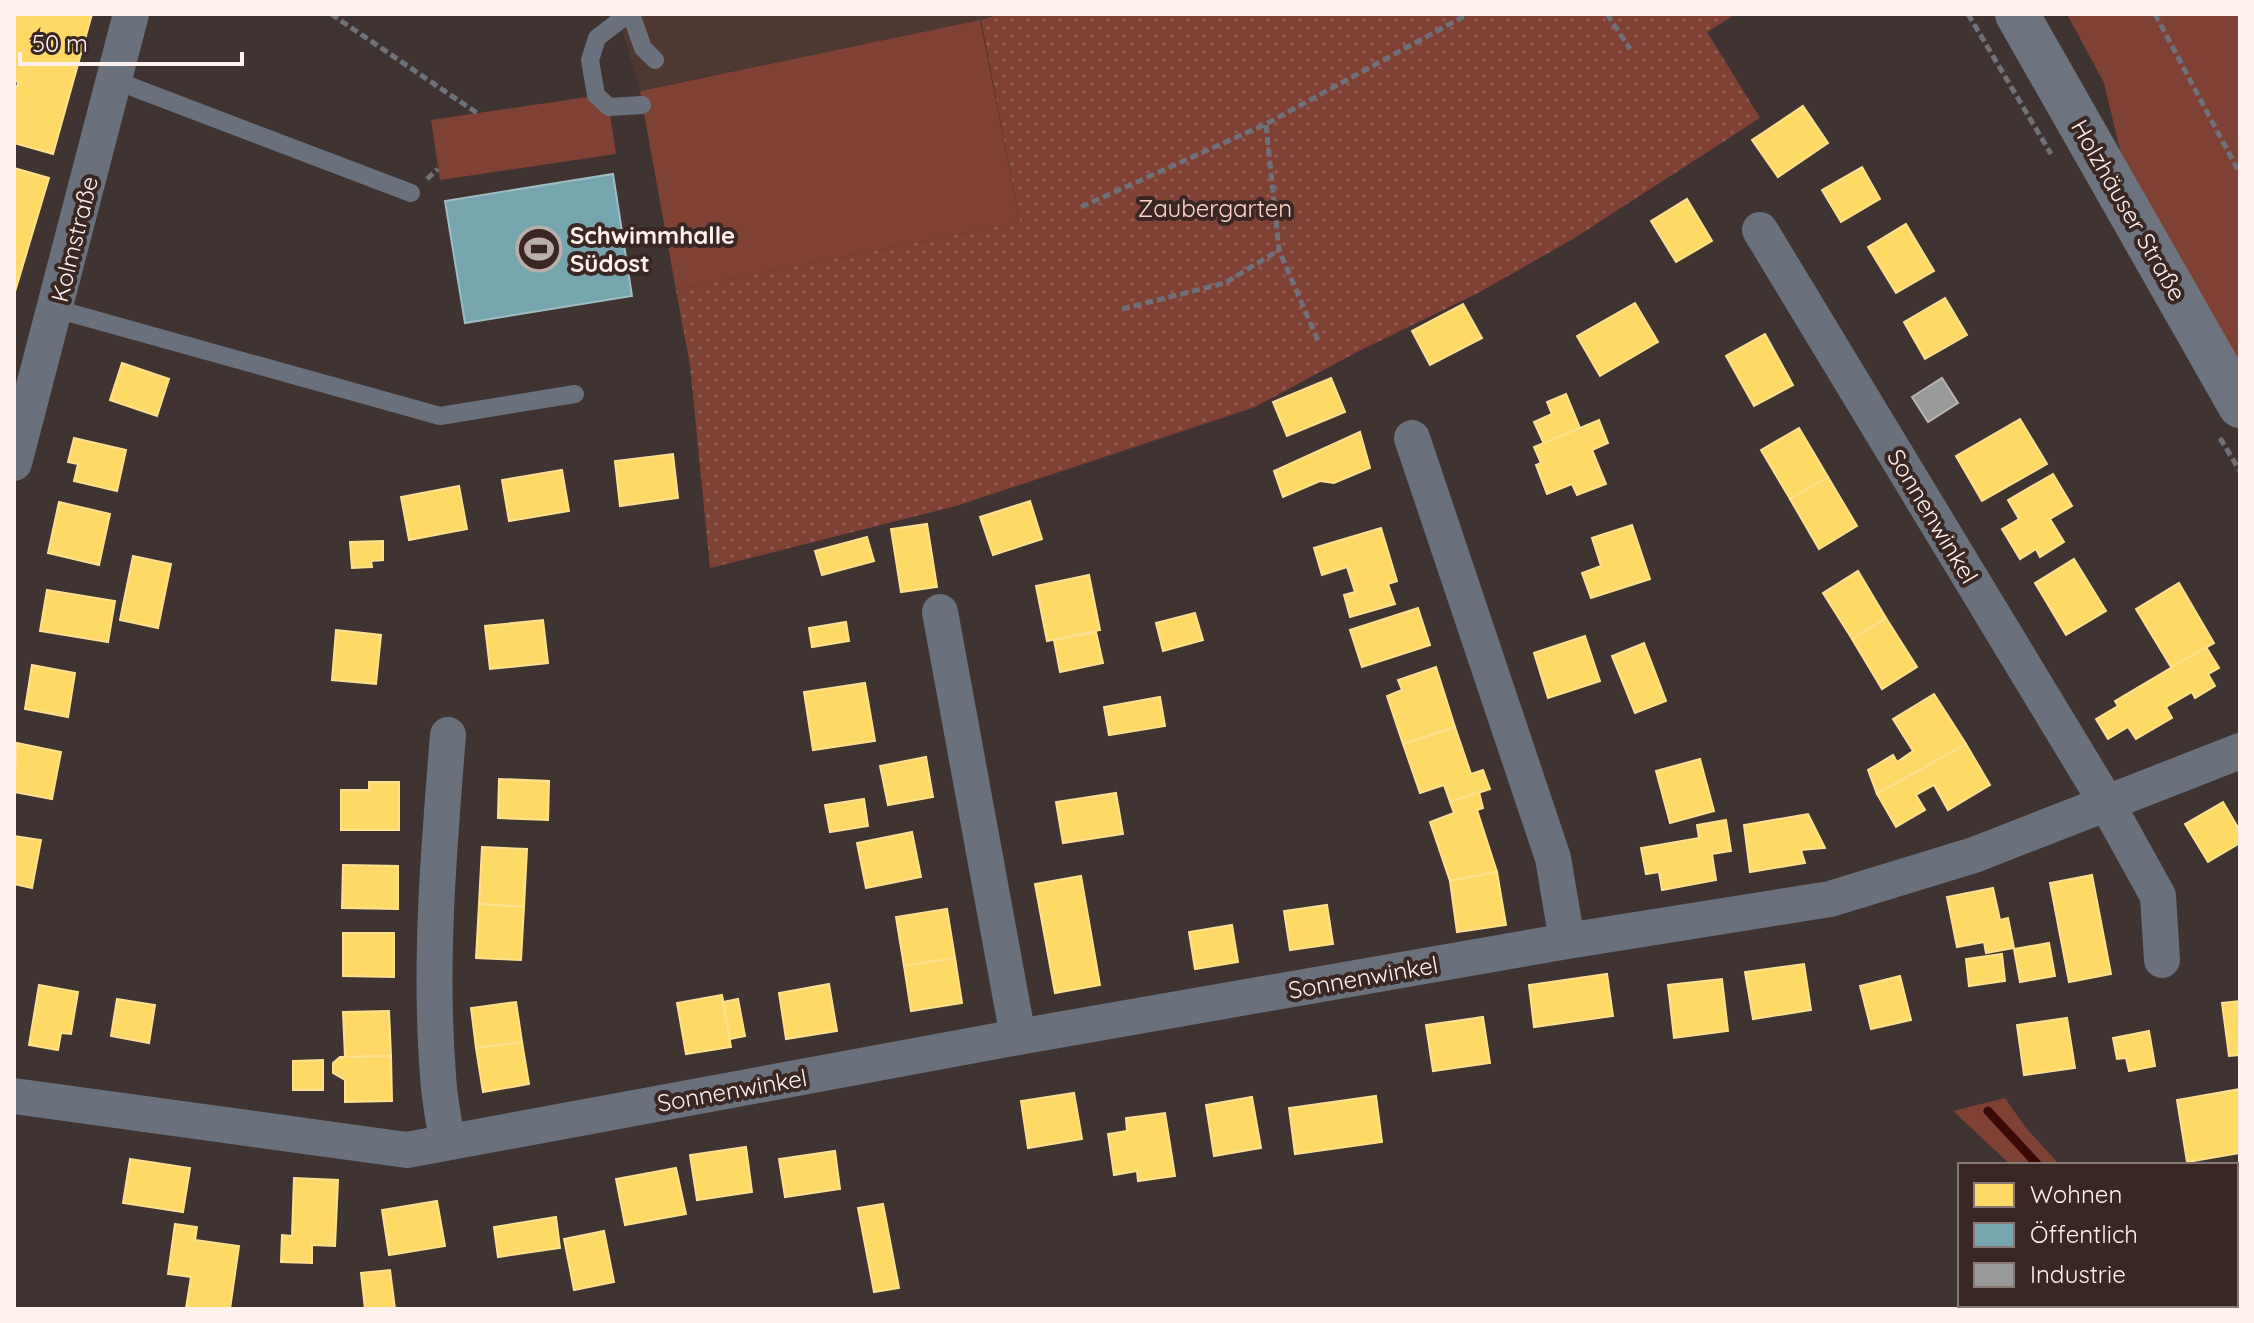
<svg xmlns="http://www.w3.org/2000/svg" width="2254" height="1323" viewBox="0 0 2254 1323" font-family="Quicksand,sans-serif">
<defs>
<pattern id="park-dots" width="8" height="8" patternUnits="userSpaceOnUse" patternTransform="scale(2)"><rect width="8" height="8" fill="#7e4134"/><path d="M2 2h.1M6 6h.1" fill="none" stroke="#915d52" stroke-width="1.8" stroke-linecap="round"/></pattern>
</defs>
<rect width="100%" height="100%" fill="#3f3432"/>
<polygon fill="#503833" points="617,14 1000,14 981,20 640,90"/>
<g fill="#7e4134">
<polygon points="2067,14 2240,14 2240,366 2126,175 2104,83"/>
<polygon points="980,20 1020,222 676,290 640,91"/>
<polygon points="607,94 616,154 440,180 431,120"/>
<polygon points="2005,1098 2026,1128 2060,1165 2011,1165 1953,1111"/>
</g>
<polygon fill="url(#park-dots)" points="1000,14 1736,14 1707,32 1760,118 1573,239 1478,293 1355,353 1255,407 956,506 710,568 690,365 676,290 1020,222 981,20"/>
<g fill="#ffd966" stroke="#ffe08f" stroke-width="2">
<polygon points="14,14 92,14 53,154 14,143 14,96 18,83 14,78"/>
<polygon points="1803,106 1828,143 1778,177 1752,140"/>
<polygon points="1862,167 1880,199 1841,222 1822,190"/>
<polygon points="14,168 49,178 14,295"/>
<polygon points="1687,199 1712,241 1676,262 1651,221"/>
<polygon points="1906,224 1934,271 1896,293 1868,247"/>
<polygon points="1945,298 1967,335 1925,359 1904,322"/>
<polygon points="1635,303 1658,342 1600,376 1577,336"/>
<polygon points="1463,304 1482,338 1430,365 1412,331"/>
<polygon points="1765,334 1793,385 1754,406 1726,356"/>
<polygon points="122,363 169,379 157,416 110,400"/>
<polygon points="1331,378 1345,412 1287,436 1273,402"/>
<polygon points="1566,394 1580,428 1544,444 1534,422 1552,414 1547,402"/>
<polygon points="2020,419 2047,464 1982,501 1956,456"/>
<polygon points="1599,420 1608,443 1592,450 1606,484 1577,495 1572,484 1547,494 1536,465 1541,463 1534,447"/>
<polygon points="1799,428 1828,477 1790,499 1761,450"/>
<polygon points="1360,432 1370,468 1334,483 1320,481 1283,497 1274,471"/>
<polygon points="74,438 126,450 117,491 74,481 78,464 68,462"/>
<polygon points="673,454 678,498 620,506 615,461"/>
<polygon points="562,470 569,511 509,521 502,480"/>
<polygon points="2053,474 2072,506 2050,519 2064,542 2040,557 2036,549 2020,559 2002,529 2019,519 2008,500"/>
<polygon points="1828,477 1857,526 1819,549 1790,499"/>
<polygon points="459,486 467,529 409,540 401,497"/>
<polygon points="1030,501 1042,539 993,555 980,517"/>
<polygon points="59,502 110,514 99,565 48,553"/>
<polygon points="927,524 937,587 901,592 891,529"/>
<polygon points="1632,525 1650,579 1591,598 1582,573 1601,566 1592,538"/>
<polygon points="1381,528 1397,581 1388,584 1395,604 1350,617 1344,595 1355,592 1347,567 1322,575 1314,548"/>
<polygon points="867,537 874,561 822,575 815,551"/>
<polygon points="383,541 383,560 371,561 372,567 352,568 350,542"/>
<polygon points="133,556 171,564 158,628 120,620"/>
<polygon points="2074,559 2106,611 2066,635 2035,583"/>
<polygon points="1858,571 1886,618 1852,639 1823,593"/>
<polygon points="1089,575 1100,630 1047,641 1036,586"/>
<polygon points="2179,583 2214,643 2171,667 2136,609"/>
<polygon points="47,590 115,601 108,642 40,631"/>
<polygon points="1418,608 1430,645 1362,667 1350,630"/>
<polygon points="1195,613 1203,640 1163,651 1156,623"/>
<polygon points="1886,618 1917,667 1882,689 1852,639"/>
<polygon points="543,620 548,663 490,669 485,626"/>
<polygon points="846,622 849,641 812,647 809,628"/>
<polygon points="336,630 381,635 376,684 332,680"/>
<polygon points="1096,632 1103,663 1060,672 1054,640"/>
<polygon points="1585,636 1600,681 1548,698 1534,653"/>
<polygon points="1644,643 1666,701 1635,713 1612,656"/>
<polygon points="2206,647 2219,668 2208,674 2215,686 2195,698 2192,692 2166,707 2172,718 2136,739 2128,727 2108,739 2096,719 2118,706 2115,701"/>
<polygon points="32,665 75,673 68,717 25,709"/>
<polygon points="1436,667 1455,727 1403,744 1387,696 1402,690 1398,680"/>
<polygon points="865,683 875,741 813,750 804,692"/>
<polygon points="1934,694 1966,744 1877,794 1868,770 1893,755 1897,762 1913,751 1893,719"/>
<polygon points="1160,697 1165,726 1109,735 1104,707"/>
<polygon points="1455,727 1471,774 1483,770 1490,789 1450,802 1444,785 1420,793 1403,744"/>
<polygon points="17,743 61,752 52,799 14,792"/>
<polygon points="1966,744 1990,785 1948,810 1934,785 1916,795 1925,810 1896,827 1877,794"/>
<polygon points="926,757 933,797 888,805 880,766"/>
<polygon points="1700,759 1714,811 1670,823 1656,771"/>
<polygon points="499,779 549,781 548,820 498,818"/>
<polygon points="369,782 399,782 399,830 341,830 341,790 369,790"/>
<polygon points="1479,792 1483,808 1477,810 1497,872 1450,881 1430,822 1454,813 1450,802"/>
<polygon points="1116,793 1123,834 1063,843 1056,802"/>
<polygon points="864,799 868,826 830,832 825,805"/>
<polygon points="2223,802 2240,831 2240,843 2208,862 2185,824"/>
<polygon points="1808,814 1825,848 1801,850 1805,863 1750,872 1744,825"/>
<polygon points="1726,820 1731,851 1712,854 1716,880 1662,890 1659,872 1646,874 1641,848 1699,838 1697,825"/>
<polygon points="912,832 921,877 866,888 857,843"/>
<polygon points="14,836 41,840 32,888 14,884"/>
<polygon points="482,847 527,849 524,907 479,904"/>
<polygon points="343,865 398,866 398,909 342,908"/>
<polygon points="1497,872 1506,925 1457,932 1450,881"/>
<polygon points="2092,875 2111,974 2069,982 2050,883"/>
<polygon points="1081,876 1100,985 1055,993 1035,884"/>
<polygon points="1993,888 2000,920 2008,918 2014,948 1986,953 1984,942 1957,947 1947,897"/>
<polygon points="479,904 524,907 521,960 476,958"/>
<polygon points="1327,905 1333,944 1290,950 1284,911"/>
<polygon points="947,909 955,958 904,966 896,917"/>
<polygon points="1232,925 1238,962 1195,969 1189,932"/>
<polygon points="343,933 394,933 394,977 343,976"/>
<polygon points="2049,943 2055,976 2020,982 2014,949"/>
<polygon points="2002,954 2005,981 1969,986 1966,959"/>
<polygon points="955,958 962,1003 911,1011 904,966"/>
<polygon points="1804,964 1811,1010 1753,1019 1745,972"/>
<polygon points="1607,974 1613,1016 1534,1027 1529,985"/>
<polygon points="1900,976 1911,1020 1871,1029 1860,986"/>
<polygon points="1722,979 1728,1031 1674,1038 1668,985"/>
<polygon points="829,984 837,1031 786,1039 779,993"/>
<polygon points="39,985 78,992 71,1034 61,1033 58,1050 29,1045"/>
<polygon points="722,995 731,1047 686,1054 677,1003"/>
<polygon points="117,999 155,1005 149,1043 111,1036"/>
<polygon points="738,999 745,1036 730,1039 723,1002"/>
<polygon points="2240,1001 2240,1055 2229,1056 2222,1003"/>
<polygon points="516,1002 522,1042 476,1048 471,1008"/>
<polygon points="389,1011 391,1056 345,1057 343,1012"/>
<polygon points="1483,1017 1490,1063 1433,1071 1426,1025"/>
<polygon points="2067,1018 2075,1068 2024,1075 2017,1025"/>
<polygon points="2149,1031 2155,1066 2129,1071 2126,1058 2117,1059 2113,1038"/>
<polygon points="522,1042 529,1084 483,1092 476,1048"/>
<polygon points="391,1056 392,1101 345,1102 345,1080 333,1073 333,1063 340,1057"/>
<polygon points="323,1060 323,1090 293,1090 293,1061"/>
<polygon points="2240,1089 2240,1153 2187,1162 2177,1100"/>
<polygon points="1074,1093 1082,1139 1028,1148 1021,1101"/>
<polygon points="1376,1096 1382,1142 1295,1154 1289,1108"/>
<polygon points="1252,1097 1261,1148 1214,1156 1206,1105"/>
<polygon points="1165,1113 1175,1176 1138,1181 1137,1171 1114,1175 1108,1134 1127,1131 1126,1118"/>
<polygon points="746,1147 752,1192 697,1200 690,1155"/>
<polygon points="835,1151 840,1189 785,1197 779,1159"/>
<polygon points="130,1159 190,1168 183,1212 123,1203"/>
<polygon points="676,1168 686,1214 625,1225 616,1179"/>
<polygon points="294,1178 338,1180 335,1246 312,1245 312,1263 281,1262 282,1235 292,1236"/>
<polygon points="437,1201 445,1246 389,1255 382,1210"/>
<polygon points="883,1204 899,1288 874,1292 858,1208"/>
<polygon points="2240,1208 2240,1261 2236,1261 2236,1209"/>
<polygon points="556,1217 560,1248 498,1257 494,1227"/>
<polygon points="175,1224 197,1227 195,1240 239,1246 230,1309 186,1308 191,1277 168,1274"/>
<polygon points="604,1231 614,1282 574,1290 564,1239"/>
<polygon points="390,1270 395,1309 365,1309 361,1273"/>
</g>
<polygon fill="#76a5af" stroke="#9fbcc2" stroke-width="2" points="613,174 632,296 465,323 445,201"/>
<polygon fill="#999" stroke="#b7b3b2" stroke-width="2" points="1942,378 1958,403 1928,422 1912,397"/>
<g fill="none" stroke-linecap="round" stroke-linejoin="round">
<g stroke="#370a04" stroke-width="9">
<polyline points="1988,1111 2038,1165"/>
<polyline points="2189,1305 2193,1309"/>
</g>
<g stroke="#6f7178" stroke-width="5" stroke-dasharray="8 4" stroke-linecap="butt">
<polyline points="331,14 477,113"/>
<polyline points="1607,14 1630,49"/>
<polyline points="1968,14 2051,154"/>
<polyline points="2155,14 2240,174"/>
<polyline points="1266,125 1279,250 1319,343"/>
<polyline points="427,179 438,169"/>
<polyline points="1081,207 1266,124 1468,14"/>
<polyline points="1122,309 1225,283 1279,250"/>
<polyline points="2220,438 2240,471"/>
</g>
<g stroke="#6a717d" stroke-width="18">
<polyline points="628,14 597,38 590,60 596,95 609,107 642,105"/>
<polyline points="631,14 643,48 655,60"/>
<polyline points="114,80 411,193"/>
<polyline points="56,309 440,416 575,394"/>
</g>
<g stroke="#6a717d" stroke-width="36">
<polyline points="1760,230 2106,802 2158,896 2162,960"/>
<polyline points="1412,438 1553,858 1567,941"/>
<polyline points="14,463 131,14"/>
<polyline points="940,612 1018,1037"/>
<polyline points="14,1096 407,1150 1018,1037 1567,941 1830,899 1974,855 2240,751"/>
<path d="M 447,1142 C 444,1120 439,1098 438,1075 C 429,963 439,847 448,735"/>
</g>
<polyline stroke="#6d747f" stroke-width="44" points="2017,14 2240,406"/>
</g>
<defs>
<g id="stadium-ring" transform="scale(2.3)"><circle r="9.5" fill="#3a2723" stroke="#bbafac" stroke-width="1.5"/><path d="M0-5a6.5 5 0 1 0 0 10a6.5 5 0 1 0 0-10ZM-3.5-1.8h7v3.6h-7Z" fill="#bbafac"/></g>
</defs>
<g fill-rule="evenodd">
<use href="#stadium-ring" x="539" y="249"/>
</g>
<g text-anchor="middle" dominant-baseline="central" stroke-width="8" stroke-linejoin="round" paint-order="stroke">
<g font-size="24" fill="#ffd3c9" stroke="#3a2723">
<text x="1215" y="208">Zaubergarten</text>
</g>
<g font-size="24" fill="#fef1ee" stroke="#3a2723">
<text transform="translate(2129 210) rotate(60)">Holzhäuser Straße</text>
<text transform="translate(74 239) rotate(-76)">Kolmstraße</text>
<text transform="translate(1933 516) rotate(59)">Sonnenwinkel</text>
<text transform="translate(1363 977) rotate(-10)">Sonnenwinkel</text>
<text transform="translate(732 1090) rotate(-10)">Sonnenwinkel</text>
</g>
<g font-size="24" font-weight="bold" fill="#fef1ee" stroke="#3a2723" text-anchor="start">
<text x="570" y="235">Schwimmhalle<tspan x="570" dy="28">Südost</tspan></text>
</g>
</g>
<rect width="2254" height="1323" fill="none" stroke="#fef1ee" stroke-width="32"/>
<rect x="1958" y="1163" width="280" height="144" fill="#3a2723" stroke="#887874" stroke-width="2"/>
<rect x="1974" y="1183" width="40" height="24" fill="#ffd966" stroke="#887874" stroke-width="2"/>
<text x="2030" y="1203" font-size="24" fill="#fef1ee">Wohnen</text>
<rect x="1974" y="1223" width="40" height="24" fill="#76a5af" stroke="#887874" stroke-width="2"/>
<text x="2030" y="1243" font-size="24" fill="#fef1ee">Öffentlich</text>
<rect x="1974" y="1263" width="40" height="24" fill="#999999" stroke="#887874" stroke-width="2"/>
<text x="2030" y="1283" font-size="24" fill="#fef1ee">Industrie</text>
<path d="M20 52v12h222v-12" fill="none" stroke="#fef1ee" stroke-width="4"/>
<text x="32" y="52" font-size="24" fill="#fef1ee" stroke="#3a2723" stroke-width="6" paint-order="stroke">50 m</text>
</svg>
